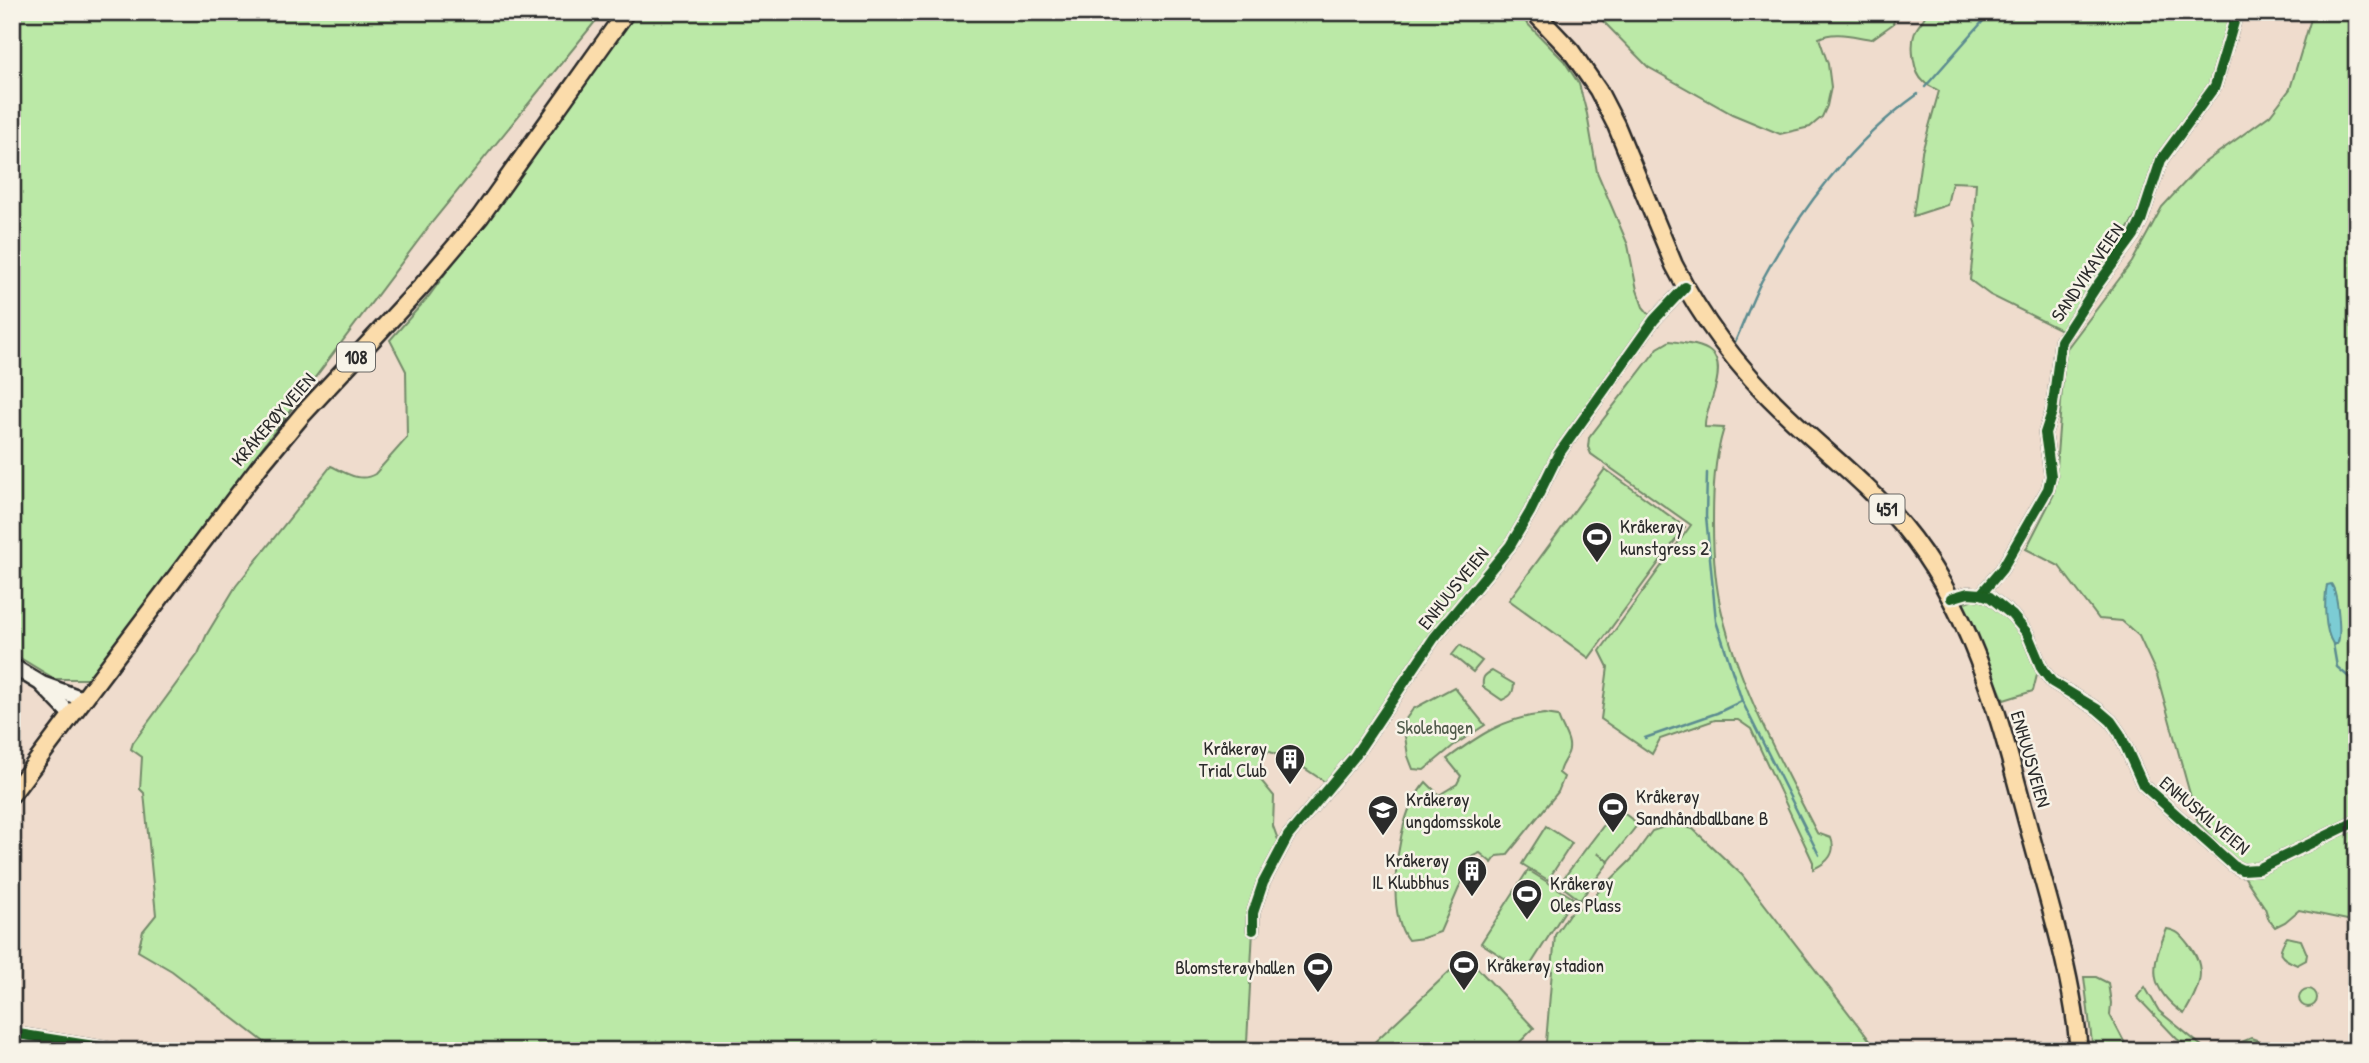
<svg xmlns="http://www.w3.org/2000/svg" width="2369" height="1063" viewBox="0 0 2369 1063" font-family="'Patrick Hand',sans-serif">
<rect width="100%" height="100%" fill="#efdccd"/>
<filter id="ink" filterUnits="userSpaceOnUse"><feTurbulence type="fractalNoise" baseFrequency=".0143" numOctaves="2"/><feDisplacementMap in="SourceGraphic" scale="14" xChannelSelector="R" yChannelSelector="G"/><feConvolveMatrix kernelMatrix="1 2 1 2 8 2 1 2 1" color-interpolation-filters="sRGB"/></filter>
<g filter="url(#ink)">
<g fill="#bbe9a7" stroke="#738a69" stroke-width="2">
<polygon points="12,12 603,12 433,221 88,679 55,679 12,653"/>
<path d="M 633,12 L 1516,12 L 1564,61 L 1579,84 L 1587,114 L 1597,172 L 1628,245 L 1637,290 L 1643,307 L 1654,320 L 1558,455 L 1530,512 L 1453,614 L 1331,786 L 1298,764 L 1268,751 L 1254,772 L 1274,796 L 1273,826 L 1281,848 L 1263,883 L 1253,930 L 1247,1042 L 1250,1051 L 276,1051 L 172,971 L 138,951 L 143,931 L 156,915 L 144,793 L 140,789 L 142,757 L 131,749 L 133,743 L 198,654 L 207,634 L 236,586 L 331,466 C 346,473 360,483 375,474 L 407,438 L 406,371 L 390,340 L 429,296 Z"/>
<path d="M 1594,12 L 1896,12 L 1893,24 L 1872,39 C 1855,37 1835,30 1819,38 L 1828,64 L 1831,87 L 1827,106 L 1822,117 L 1810,127 L 1780,134 L 1732,114 L 1648,67 Z"/>
<path d="M 1927,12 L 2237,12 L 2216,78 L 2158,161 L 2144,203 L 2063,331 L 1990,295 L 1970,280 L 1976,227 L 1974,217 L 1976,183 L 1952,182 L 1947,205 L 1913,216 L 1922,152 L 1939,91 C 1935,88 1928,86 1924,82 C 1913,73 1910,45 1915,32 C 1918,25 1924,20 1927,12 Z"/>
<polygon points="2313,12 2357,12 2357,922 2299,910 2285,922 2275,927 2269,920 2265,908 2232,858 2198,823 2157,675 2139,636 2122,621 2099,619 2059,566 2026,549 2054,494 2065,351 2132,262 2162,207 2201,165 2270,115 2290,89"/>
<path d="M 1670,341 C 1708,346 1728,349 1713,395 C 1710,406 1704,416 1705,427 L 1724,428 C 1714,460 1713,490 1713,523 C 1713,552 1715,585 1722,613 C 1741,691 1781,762 1817,833 L 1831,838 C 1837,853 1827,863 1813,869 L 1813,862 L 1751,729 L 1738,720 L 1715,720 L 1660,739 L 1652,754 L 1601,719 L 1608,667 L 1600,651 L 1691,525 L 1591,454 L 1588,447 L 1589,438 L 1658,348 Z"/>
<polygon points="1605,469 1685,527 1589,658 1509,600"/>
<polygon points="1977,598 1999,609 2027,642 2039,667 2033,691 2004,700 1962,608 1965,602"/>
<polygon points="1460,645 1482,661 1473,672 1452,655"/>
<path d="M 1492,671 L 1514,684 C 1513,694 1511,696 1502,700 L 1483,687 C 1482,677 1484,675 1492,671 Z"/>
<polygon points="1454,687 1485,725 1453,746 1424,770 1413,769 1408,756 1403,723 1413,709"/>
<path d="M 1545,714 L 1558,716 C 1561,728 1573,741 1568,753 C 1565,761 1560,765 1559,773 L 1564,777 L 1558,792 L 1507,855 L 1497,856 L 1492,863 L 1480,853 L 1469,858 L 1468,867 L 1440,932 L 1423,938 L 1408,940 C 1386,912 1397,835 1411,805 C 1415,796 1420,789 1426,782 L 1439,795 L 1457,784 L 1461,776 L 1447,759 C 1478,736 1505,717 1545,714 Z"/>
<polygon points="1617,808 1638,824 1609,861 1597,853 1609,862 1580,900 1559,884"/>
<polygon points="1673,824 1693,829 1742,875 1878,1051 1537,1051 1546,1042 1555,935 1569,914 1586,904 1631,860 1652,831"/>
<polygon points="1546,826 1572,843 1548,880 1522,864"/>
<polygon points="1528,870 1573,898 1526,972 1481,943"/>
<path d="M 2167,929 C 2178,931 2181,935 2188,944 C 2209,969 2199,989 2184,1014 C 2148,988 2150,968 2167,929 Z"/>
<path d="M 2287,937 L 2301,940 L 2307,954 L 2306,960 L 2297,965 C 2280,957 2275,955 2287,937 Z"/>
<polygon points="1466,956 1534,1028 1511,1051 1365,1051"/>
<polygon points="2084,977 2096,977 2108,983 2111,1003 2110,1015 2129,1051 2093,1051"/>
<polygon points="2145,987 2159,1011 2203,1047 2219,1051 2195,1051 2177,1039 2137,997"/>
<circle cx="2308" cy="998" r="9"/>
<polygon points="2251,1038 2257,1040 2258,1044 2251,1050 2221,1051"/>
</g>
<path fill="#7bccd4" stroke="#5b8c90" stroke-width="2" d="M 2331,584 C 2338,592 2342,638 2337,644 L 2333,644 C 2324,630 2324,602 2327,585 Z"/>
<g fill="none" stroke-linecap="round" stroke-linejoin="round">
<g stroke="#5b8c90" stroke-width="2.5">
<polyline points="1925,87 1991,12"/>
<path d="M 1735,342 C 1744,322 1751,302 1761,282 C 1799,211 1852,141 1918,94"/>
<polyline points="1707,473 1706,516 1716,621 1742,701 1819,855"/>
<polyline points="2333,644 2337,667 2350,678 2357,679"/>
<polyline points="1645,738 1717,713 1742,701"/>
</g>
<g stroke="#2b2b2b" stroke-width="15">
<g id="street">
<polyline points="1981,594 2002,569 2048,489 2051,476 2045,433 2052,412 2061,341 2096,287 2134,235 2141,221 2161,160 2215,86 2237,12"/>
<polyline points="1951,598 1968,593 1981,594 1990,597 2012,615 2027,633 2042,669 2052,682 2097,709 2111,721 2120,734 2143,785 2234,866 2242,870 2258,869 2357,821"/>
<polyline points="1253,930 1253,913 1263,883 1288,836 1354,757 1434,638 1510,546 1530,512 1558,455 1654,320 1685,287"/>
<polyline points="12,1033 125,1051"/>
</g>
</g>
<g stroke="#2b2b2b" stroke-width="19">
<g id="secondary">
<polyline points="12,666 42,684 83,699"/>
<polyline points="42,685 71,715"/>
</g>
</g>
<g stroke="#2b2b2b" stroke-width="21">
<g id="primary">
<path d="M 1534,12 L 1571,51 L 1598,90 L 1616,125 L 1674,265 C 1702,320 1739,369 1784,412 C 1823,450 1867,483 1902,525 C 1977,615 2002,730 2032,840 C 2051,910 2073,978 2079,1051"/>
<polyline points="12,794 259,467 303,414 420,288 480,217 626,12"/>
</g>
</g>
<use href="#street" stroke="#f7f3e8" stroke-width="10"/>
<use href="#secondary" stroke="#f7f3e8" stroke-width="14"/>
<use href="#primary" stroke="#fbdcab" stroke-width="16"/>
<g stroke="#f7f3e8" stroke-width="15">
<g id="cycleway">
<polyline points="1981,594 2002,569 2048,489 2051,476 2045,433 2052,412 2061,341 2096,287 2134,235 2141,221 2161,160 2215,86 2237,12"/>
<polyline points="1951,598 1968,593 1981,594 1990,597 2012,615 2027,633 2042,669 2052,682 2097,709 2111,721 2120,734 2143,785 2234,866 2242,870 2258,869 2357,821"/>
<polyline points="1253,930 1253,913 1263,883 1288,836 1354,757 1434,638 1510,546 1530,512 1558,455 1654,320 1685,287"/>
<polyline points="12,1033 125,1051"/>
</g>
</g>
<use href="#cycleway" stroke="#1b5e20" stroke-width="10"/>
</g>
</g>
<defs>
<g id="stadium-pin" transform="scale(1.575)"><path d="M0 17L-7.5 6A9.5 9.5 0 1 1 7.5 6Z" fill="#2b2b2b" stroke="#f7f3e8"/><path d="M0-5a6.5 5 0 1 0 0 10a6.5 5 0 1 0 0-10ZM-3.5-1.8h7v3.6h-7Z" fill="#fff"/></g>
<g id="building-pin" transform="scale(1.575)"><path d="M0 17L-7.5 6A9.5 9.5 0 1 1 7.5 6Z" fill="#2b2b2b" stroke="#f7f3e8"/><path d="M-4-6H4V6H1V3H-1V6H-4ZM-2.5-4.3h1.7v1.8h-1.7ZM.8-4.3h1.7v1.8H.8ZM-2.5-1h1.7V.8h-1.7ZM.8-1h1.7V.8H.8Z" fill="#fff"/></g>
<g id="school-pin" transform="scale(1.575)"><path d="M0 17L-7.5 6A9.5 9.5 0 1 1 7.5 6Z" fill="#2b2b2b" stroke="#f7f3e8"/><path d="M0-5L7-2L0 1L-7-2ZM-4 1L0 2.5L4 1V4Q0 6-4 4Z" fill="#fff"/></g>
</defs>
<g fill-rule="evenodd">
<use href="#stadium-pin" x="1597" y="537"/>
<use href="#building-pin" x="1290" y="759"/>
<use href="#stadium-pin" x="1613" y="807"/>
<use href="#school-pin" x="1383" y="810"/>
<use href="#building-pin" x="1472" y="871"/>
<use href="#stadium-pin" x="1527" y="894"/>
<use href="#stadium-pin" x="1464" y="965"/>
<use href="#stadium-pin" x="1318" y="967"/>
</g>
<g text-anchor="middle" dominant-baseline="central" stroke-width="5" stroke-linejoin="round" paint-order="stroke">
<g fill="#f7f3e8" stroke="#686764" stroke-width="2">
<rect x="337" y="342.5" width="38" height="29" rx="5"/>
<rect x="1869.5" y="494.5" width="35" height="29" rx="5"/>
</g>
<g font-size="18" font-weight="bold" fill="#2b2b2b">
<text x="356" y="357">108</text>
<text x="1887" y="509">451</text>
</g>
<g font-size="19" fill="#2b2b2b" stroke="#f7f3e8">
<text transform="translate(2087 272) rotate(-56)">SANDVIKAVEIEN</text>
<text transform="translate(273 419) rotate(-49)">KRÅKERØYVEIEN</text>
<text transform="translate(1453 588) rotate(-51)">ENHUUSVEIEN</text>
<text transform="translate(2031 759) rotate(74)">ENHUUSVEIEN</text>
<text transform="translate(2205 815) rotate(40)">ENHUSKILVEIEN</text>
</g>
<g font-size="19" fill="#2b2b2b" stroke="#f7f3e8" text-anchor="start">
<text x="1620" y="526">Kråkerøy<tspan x="1620" dy="22">kunstgress 2</tspan></text>
<text x="1267" y="748" text-anchor="end">Kråkerøy<tspan x="1267" dy="22">Trial Club</tspan></text>
<text x="1636" y="796">Kråkerøy<tspan x="1636" dy="22">Sandhåndballbane B</tspan></text>
<text x="1406" y="799">Kråkerøy<tspan x="1406" dy="22">ungdomsskole</tspan></text>
<text x="1449" y="860" text-anchor="end">Kråkerøy<tspan x="1449" dy="22">IL Klubbhus</tspan></text>
<text x="1550" y="883">Kråkerøy<tspan x="1550" dy="22">Oles Plass</tspan></text>
<text x="1487" y="965">Kråkerøy stadion</text>
<text x="1295" y="967" text-anchor="end">Blomsterøyhallen</text>
</g>
<g font-size="19" fill="#4f5a4a" stroke="#f7f3e8">
<text x="1435" y="727">Skolehagen</text>
</g>
</g>
<rect width="2369" height="1063" fill="none" stroke="#f7f3e8" stroke-width="42"/>
<rect x="21" y="21" width="2327" height="1021" fill="none" stroke="#2b2b2b" stroke-width="2.5" filter="url(#ink)"/>
</svg>
